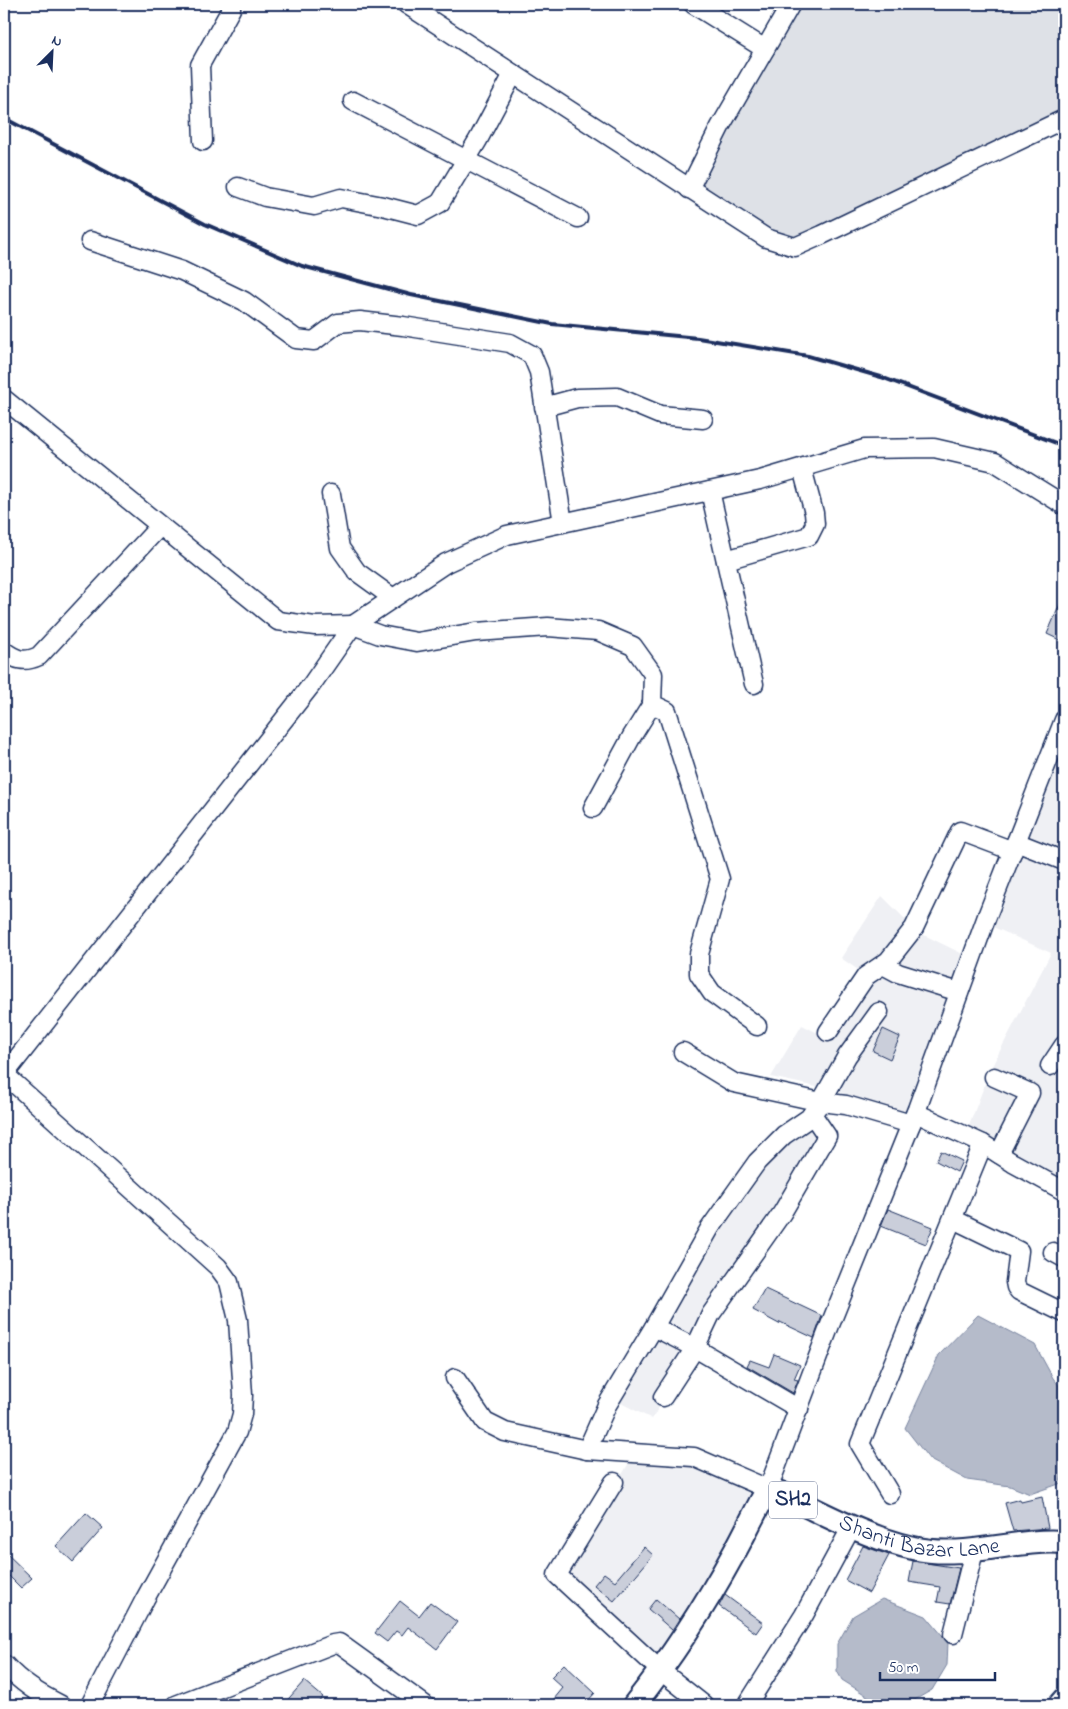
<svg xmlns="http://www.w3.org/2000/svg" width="1068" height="1709" viewBox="0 0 1068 1709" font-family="'Indie Flower',sans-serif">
<rect width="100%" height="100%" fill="#fff"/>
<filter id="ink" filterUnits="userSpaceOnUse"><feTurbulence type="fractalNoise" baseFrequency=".02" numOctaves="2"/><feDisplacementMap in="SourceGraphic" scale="10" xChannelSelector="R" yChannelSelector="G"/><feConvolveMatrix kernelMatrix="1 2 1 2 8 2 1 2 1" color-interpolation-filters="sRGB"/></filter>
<g filter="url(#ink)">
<g fill="#eff0f4">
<polygon points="1052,773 1064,778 1064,1182 967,1131 991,1068 1051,953 991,926"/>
<polygon points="882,896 918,932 967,956 906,1113 835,1091 771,1077 802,1025 830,1039 871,979 841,958"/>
<polygon points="812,1121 823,1136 652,1419 615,1400 713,1229 766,1159"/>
<polygon points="630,1461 693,1463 758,1493 666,1663 565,1573"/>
</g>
<polygon fill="#dee1e7" stroke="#7c88a2" points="797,4 1062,4 1064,7 1064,111 791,239 768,230 697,184"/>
<g fill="#b5bbca" stroke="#77839f">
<polygon points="978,1315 1035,1345 1053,1378 1064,1392 1064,1473 1059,1484 1030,1494 1010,1486 967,1480 930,1460 905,1428 939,1355"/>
<polygon points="882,1599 926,1616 948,1642 947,1665 932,1690 906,1705 885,1705 877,1702 842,1680 837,1671 837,1644 853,1616"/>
</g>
<g fill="#caceda" stroke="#1b2f5e">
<polygon points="1064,595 1064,642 1047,634"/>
<polygon points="883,1029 900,1037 890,1059 873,1051"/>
<polygon points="941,1151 962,1161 957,1172 936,1161"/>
<polygon points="888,1209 933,1227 926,1244 881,1226"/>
<polygon points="765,1289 822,1316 814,1338 780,1322 779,1324 753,1310"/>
<polygon points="774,1354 800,1365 794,1379 798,1380 793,1393 747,1366 750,1360 769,1367"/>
<polygon points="1042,1497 1048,1528 1013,1531 1005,1503 1020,1499 1021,1502"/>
<polygon points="86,1513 103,1528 73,1562 56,1546"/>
<polygon points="863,1546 889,1555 869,1593 845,1580"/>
<polygon points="644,1547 653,1555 614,1601 594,1585 604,1573 615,1581"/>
<polygon points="4,1551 32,1578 21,1588 4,1571"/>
<polygon points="913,1561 959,1568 950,1604 937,1602 940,1587 909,1582"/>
<polygon points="725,1595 763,1623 756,1633 719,1606"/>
<polygon points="656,1599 679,1619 672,1630 648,1609"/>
<polygon points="400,1601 419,1616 430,1602 457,1622 437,1649 408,1627 402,1635 396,1631 387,1642 375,1633"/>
<polygon points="564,1664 595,1693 584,1705 549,1705 563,1688 551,1677"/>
<polygon points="304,1681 323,1697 316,1705 283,1705"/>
</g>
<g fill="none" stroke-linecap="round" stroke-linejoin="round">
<g stroke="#1b2f5e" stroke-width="21">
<g id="minor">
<polyline points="406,4 766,238 795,247 822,235 1064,119"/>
<polyline points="693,4 765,49"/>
<polyline points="353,101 578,218"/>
<polyline points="203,141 200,65 231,9 231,4"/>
<polyline points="238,187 265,197 314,206 341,198 383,206 418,215 440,203 478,140 513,74"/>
<polyline points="689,189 720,127 791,4"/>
<polyline points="90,241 182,271 244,301 296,339 314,341 338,323 360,321 403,326 510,343 532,355 539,372 563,523"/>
<polyline points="4,399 278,621 315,626 353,625 380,635 417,642 476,632 548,627 598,631 633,646 653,674 652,704 667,711 720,879 699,954 699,974 712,993 757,1026"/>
<polyline points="544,407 577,398 617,397 660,415 703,419"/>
<polyline points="710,491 754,684"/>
<polyline points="331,494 340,548 357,572 393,598"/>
<polyline points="726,560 809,536 815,524 814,513 802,468"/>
<path d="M 4,651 C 16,660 24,663 39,656 L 160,526"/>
<polyline points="593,808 632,736 652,704"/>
<polyline points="1016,842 1064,861"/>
<polyline points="883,965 898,973 959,992"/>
<polyline points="828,1032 866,976 888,961 914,928 960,831 1013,851"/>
<polyline points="683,1052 734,1083 821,1102 846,1105 911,1124"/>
<polyline points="1050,1066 1064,1045"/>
<polyline points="4,1074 218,1267 229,1282 238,1320 243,1395 242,1414 237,1432 145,1599 90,1705"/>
<polyline points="4,1075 312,684 353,625 446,563 507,535 760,480 864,449 934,448 995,462 1064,505"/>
<polyline points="994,1077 1030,1093 999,1154"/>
<polyline points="916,1113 983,1144 1013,1163 1064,1191"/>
<polyline points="953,1219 1019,1251 1015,1282 1016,1287 1019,1291 1064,1313"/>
<polyline points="1053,1252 1064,1258"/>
<polyline points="654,1327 695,1348 799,1409"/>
<polyline points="455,1378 485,1422 505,1432 587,1450 694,1457 768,1489 830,1325 917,1109 987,916 1064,720"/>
<polyline points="663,1397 695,1348 711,1314 782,1213 827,1136 812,1114"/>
<polyline points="587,1450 607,1405 654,1327 710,1228 757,1162 784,1135 809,1118 821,1102 847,1056 879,1012"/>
<polyline points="614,1482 557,1575 661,1671 704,1705"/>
<polyline points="890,1494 860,1444 983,1144"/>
<polyline points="953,1634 974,1551"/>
<path d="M 4,1664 C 21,1683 39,1694 61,1705"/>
<polyline points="176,1705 333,1644 339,1643 425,1705"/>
<polyline points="747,1705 804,1615 851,1528"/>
<polyline points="1057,1705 1064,1697"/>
</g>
</g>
<g stroke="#1b2f5e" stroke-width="26">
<g id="major">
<path id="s1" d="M 634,1705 C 672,1657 705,1606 734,1553 C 746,1532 756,1509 768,1489 C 784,1492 799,1503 813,1509 C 845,1525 878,1540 913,1548 C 965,1560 1014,1538 1064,1542"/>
</g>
</g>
<use href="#minor" stroke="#fff" stroke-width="18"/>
<use href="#major" stroke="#fff" stroke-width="22"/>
<polyline stroke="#1b2f5e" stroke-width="4" points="4,118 205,224 302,266 411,295 552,324 698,338 808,356 881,377 1064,446"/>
</g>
</g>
<g text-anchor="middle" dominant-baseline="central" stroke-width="4.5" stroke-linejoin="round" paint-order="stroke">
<rect fill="#fff" stroke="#5f6d8e" stroke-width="1" x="769" y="1481.5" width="48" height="37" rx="4"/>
<g font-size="21" font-weight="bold" fill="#1b2f5e">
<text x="793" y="1500">SH2</text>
</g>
<g font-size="22" fill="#1b2f5e" stroke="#fff">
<text stroke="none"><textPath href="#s1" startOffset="416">Shanti Bazar Lane</textPath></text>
</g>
</g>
<rect width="1068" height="1709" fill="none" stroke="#fff" stroke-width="20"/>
<rect x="10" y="10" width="1048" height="1689" fill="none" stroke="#1b2f5e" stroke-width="2" filter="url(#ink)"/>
<g transform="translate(52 52) rotate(24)" stroke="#ffffff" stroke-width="4" paint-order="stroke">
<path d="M0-4L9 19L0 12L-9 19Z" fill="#1b2f5e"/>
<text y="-8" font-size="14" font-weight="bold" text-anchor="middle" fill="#1b2f5e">N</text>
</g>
<path d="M880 1672v8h115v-8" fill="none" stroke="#1b2f5e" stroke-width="2.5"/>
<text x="888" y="1672" font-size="15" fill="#1b2f5e" stroke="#ffffff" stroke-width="4" paint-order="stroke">50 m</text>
</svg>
